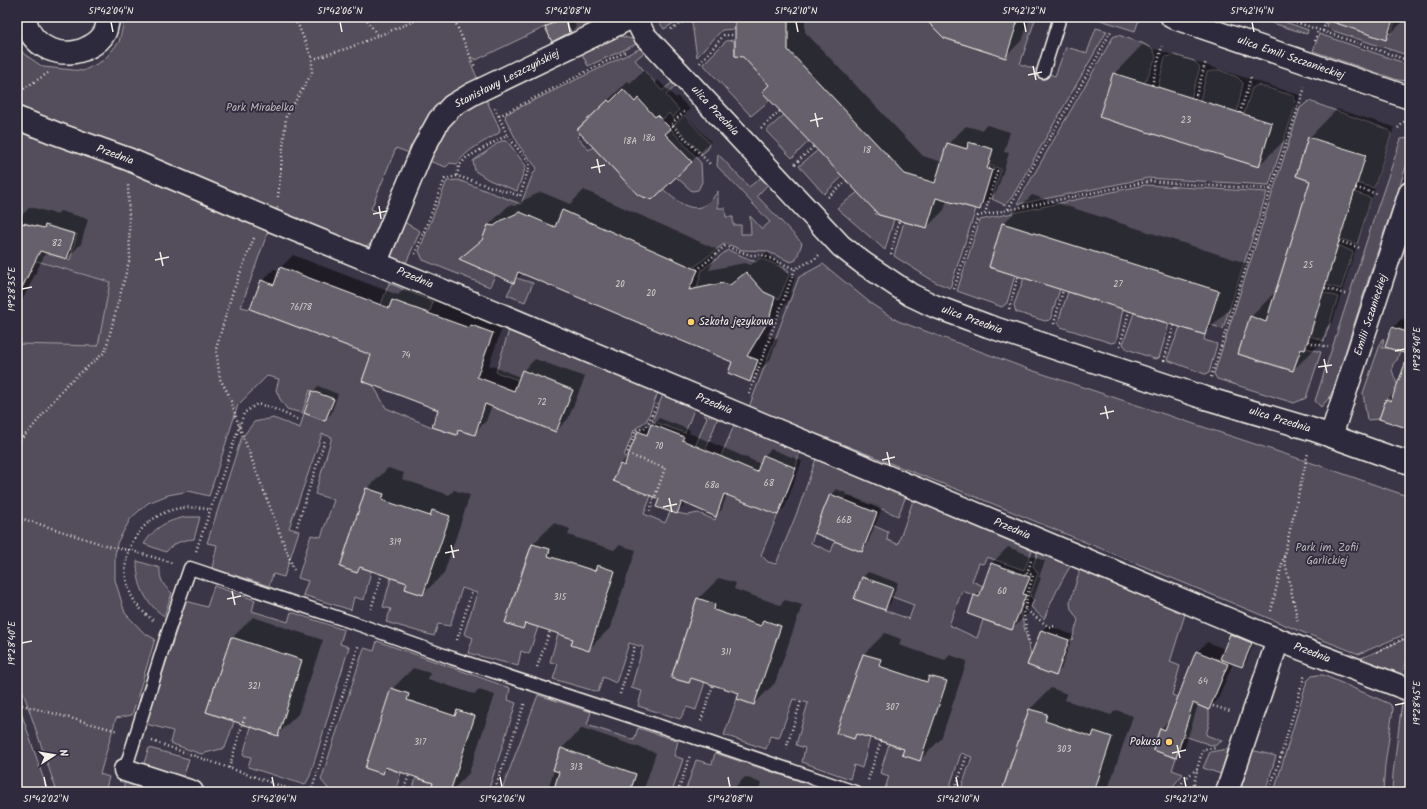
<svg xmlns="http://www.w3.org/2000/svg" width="1427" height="809" viewBox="0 0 1427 809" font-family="Kalam,sans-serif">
<rect width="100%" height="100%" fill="#3b3647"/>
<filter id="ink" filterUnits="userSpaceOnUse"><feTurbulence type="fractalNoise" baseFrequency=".025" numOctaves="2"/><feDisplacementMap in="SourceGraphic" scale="8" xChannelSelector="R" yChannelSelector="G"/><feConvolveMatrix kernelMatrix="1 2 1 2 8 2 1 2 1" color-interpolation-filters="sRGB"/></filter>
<g filter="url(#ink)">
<polygon fill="#484352" points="17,256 110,282 98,346 17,344"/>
<g fill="#534e5c" stroke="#a4a0a2" fill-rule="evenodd">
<polygon points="125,17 600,17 602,20 572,34 564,18 476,60 475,58 470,61 478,80 412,154 396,148 371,209 386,216 374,243 360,248 277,214 278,207 272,211 17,108 17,44 24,54 43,67 83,71 104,60 119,42"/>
<polygon points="658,17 684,17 664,29 659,22"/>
<polygon points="691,17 735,17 735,29 722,30 697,57"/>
<polygon points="788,17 923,17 944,38 1005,58 1019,17 1036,17 1020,64 1055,76 1066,47 1087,53 1096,28 1107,31 1012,197 1005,205 992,199 1001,169 989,165 993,149 968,142 967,149 947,143 935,183 909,175 896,173 900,168 797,59 788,59"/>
<polygon points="1091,17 1140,17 1135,31"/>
<polygon points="1253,17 1271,17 1308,30 1307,34"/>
<polygon points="1330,17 1358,24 1356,30 1386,40 1388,33 1391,34 1396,17 1406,20 1407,17 1410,17 1410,56 1331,30 1327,26"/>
<polygon points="1319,34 1410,65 1410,81 1398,80 1313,51"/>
<polygon points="1118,35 1142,43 1153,49 1156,57 1145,83 1100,117 1259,167 1272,124 1244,114 1252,88 1258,85 1294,96 1295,107 1269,185 1148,178 1019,204 1018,202 1113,37"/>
<polygon points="619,36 632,39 639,43 588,66 580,50 606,39"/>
<polygon points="734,40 735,56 750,57 769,85 762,92 770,100 751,116 703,64 726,41"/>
<path d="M 643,47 L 647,50 L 635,60 L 662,91 L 675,80 L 678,84 L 666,95 L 679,110 L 673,118 L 669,113 L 662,120 L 655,117 L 638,99 L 635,102 L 623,90 L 610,102 L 608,100 L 577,129 L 581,133 L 577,137 L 589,150 L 593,147 L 638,195 L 652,200 L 663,189 C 674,199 692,216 708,203 C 712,200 715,195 718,191 L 718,208 L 725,208 L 726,217 L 733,217 L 733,225 L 741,225 L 741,234 L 751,234 L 750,216 L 762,229 L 770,222 L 717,166 L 718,154 L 749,187 L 763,176 L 769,183 L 757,196 L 802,243 L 796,260 L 791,262 L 766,251 L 742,250 L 725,243 L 693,268 L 563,210 L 555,227 L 517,211 L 515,217 L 494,226 L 488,225 L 482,240 L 460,259 L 495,275 L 490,287 L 423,260 L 419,251 L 447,181 L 458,180 L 521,204 L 532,176 L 537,168 L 520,147 L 505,118 L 506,114 Z"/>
<polygon points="1174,55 1194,61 1200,67 1191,98 1158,87 1165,57"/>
<polygon points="1219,70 1237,77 1243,83 1237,112 1200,100 1207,72"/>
<path d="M 485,97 L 500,129 L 499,133 C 484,142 467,149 457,164 L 450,163 L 446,167 L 429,161 L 434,143 L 458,113 Z"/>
<polygon points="1309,101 1389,130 1391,135 1374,188 1357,183 1308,137 1296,176 1310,181 1266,322 1250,317 1238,354 1293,371 1301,349 1305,350 1306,348 1321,352 1306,398 1294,403 1217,379 1214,374 1300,108"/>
<polygon points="685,115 709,143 708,149 702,154 674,125"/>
<polygon points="784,115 809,141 792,158 766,131"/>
<path d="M 17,128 L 91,154 L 257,225 L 268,231 L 241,307 L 250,309 L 350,347 L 371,332 L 389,283 L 433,302 L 429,313 L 392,300 L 362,381 L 373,385 L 386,408 L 432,427 L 456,435 L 458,430 L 475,434 L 492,383 L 525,395 L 517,417 L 556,432 L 573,390 L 535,374 L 534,376 L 522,371 L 518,380 L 496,372 L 510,327 L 659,390 L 647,420 L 634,430 L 624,456 L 661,470 L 644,514 L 665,523 L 670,512 L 688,515 L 698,513 L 715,520 L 726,486 L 740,465 L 721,456 L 736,421 L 800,448 L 796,468 L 763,456 L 746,502 L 771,495 L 784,500 L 761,555 L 768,562 L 776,564 L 798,510 L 817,456 L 908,491 L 898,516 L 847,494 L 844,500 L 830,494 L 811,543 L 831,552 L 835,541 L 862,552 L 872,525 L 888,532 L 887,540 L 898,544 L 914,498 L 1033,548 L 1024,570 L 987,557 L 983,564 L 979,563 L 972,581 L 983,586 L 979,597 L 962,591 L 949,625 L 977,638 L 983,620 L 1012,630 L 1020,610 L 1031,655 L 1027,665 L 1056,676 L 1069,639 L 1072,640 L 1078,620 L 1071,609 L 1070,603 L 1080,569 L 1084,563 L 1186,611 L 1170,662 L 1180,666 L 1172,695 L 1209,710 L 1209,724 L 1206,735 L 1222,741 L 1214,746 L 1160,728 L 1153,750 L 1176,758 L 1172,770 L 1183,774 L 1168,792 L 1094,792 L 1096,786 L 1092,784 L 1102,766 L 1112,737 L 1094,731 L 1092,737 L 1045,721 L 1047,714 L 1029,709 L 1019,739 L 1023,740 L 1017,759 L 1012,758 L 1003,788 L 1014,792 L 960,792 L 972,757 L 961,753 L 948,792 L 936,789 L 935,792 L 895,792 L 885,789 L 889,776 L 880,773 L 889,744 L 904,749 L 902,755 L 937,711 L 946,681 L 929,676 L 927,682 L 879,666 L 881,659 L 863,654 L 837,733 L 854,739 L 857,733 L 870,738 L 862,768 L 854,765 L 850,779 L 802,762 L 805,748 L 796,745 L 808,703 L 793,699 L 779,738 L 770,736 L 766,749 L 724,735 L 737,699 L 754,705 L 764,676 L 767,655 L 771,656 L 781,626 L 763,620 L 761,626 L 714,610 L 715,604 L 697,598 L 671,678 L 689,683 L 691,677 L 705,682 L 696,710 L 687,707 L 680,719 L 638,706 L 642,691 L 631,688 L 643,647 L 629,643 L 616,683 L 603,677 L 598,692 L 553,679 L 558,664 L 550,662 L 558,634 L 573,639 L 571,645 L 605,601 L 615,571 L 597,565 L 595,571 L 548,556 L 550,549 L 532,544 L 521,573 L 525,575 L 515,593 L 505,623 L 523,628 L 525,623 L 538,627 L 529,654 L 521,651 L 518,666 L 468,653 L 473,638 L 464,634 L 477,593 L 462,588 L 450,626 L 438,624 L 434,636 L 386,622 L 391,609 L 383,607 L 391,578 L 407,583 L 405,589 L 423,595 L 433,565 L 432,510 L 430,516 L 382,500 L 384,494 L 366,488 L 340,567 L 357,573 L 359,567 L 371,571 L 364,600 L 354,597 L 351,610 L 303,595 L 308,581 L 298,578 L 311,535 L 321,537 L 334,500 L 315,494 L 332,437 L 322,434 L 289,528 L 299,531 L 284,577 L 273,574 L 269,586 L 212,568 L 217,545 L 207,543 L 241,439 L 254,422 L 273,418 L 300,428 L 304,413 L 325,421 L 334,399 L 310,390 L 302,413 L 287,409 L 280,399 L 276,390 L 279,379 L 267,376 L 238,405 L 209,496 L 189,491 L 168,495 L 148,503 L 131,518 L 117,543 L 115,555 L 115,580 L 125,613 L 144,633 L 155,639 L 132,715 L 116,718 L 100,774 L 109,777 L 105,792 L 57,792 L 17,674 L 17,344 L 98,346 L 110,282 L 19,256 L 27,224 L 17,222 ZM 45,225 L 77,234 L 70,260 L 38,250 ZM 862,577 L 893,588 L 890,596 L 914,605 L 909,619 L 854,599 Z"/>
<polygon points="671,129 701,163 702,182 698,190 692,191 676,177 692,162 665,134"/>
<polygon points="1410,138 1410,155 1369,277 1334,388 1329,398 1321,407 1315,401 1374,218 1401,139"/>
<polygon points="501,141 507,141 526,166 517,191 489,180 475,171 473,161"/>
<polygon points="818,150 843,176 824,194 799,166"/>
<polygon points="1145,185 1267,192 1223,329 1208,324 1218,291 1003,223 989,267 1015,275 1007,303 1002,307 957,291 980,220"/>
<polygon points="858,192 881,194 875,214 894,219 885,250 837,208"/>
<polygon points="1354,192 1371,198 1357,244 1340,239"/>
<polygon points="936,198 976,209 950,288 935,282 894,256 904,222 927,228"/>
<polygon points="404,222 420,231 406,263 389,256"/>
<polygon points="1338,245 1353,252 1341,289 1326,285"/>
<path d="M 728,250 L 756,262 L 760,258 L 788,270 L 789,275 L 779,299 L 764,292 L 746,272 L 732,286 C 720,282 718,283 710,293 L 697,287 L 702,270 Z"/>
<polygon points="823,264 873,305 898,321 1028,369 1318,465 1410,497 1410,632 1359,654 1302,632 991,503 749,407 799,277"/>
<polygon points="516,278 533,283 525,302 507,295"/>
<polygon points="1024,278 1060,289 1050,320 1045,321 1016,312 1014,305"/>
<polygon points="1068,292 1123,309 1116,342 1111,343 1061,327 1058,322"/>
<polygon points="1323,292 1338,297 1324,341 1310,336"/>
<polygon points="1134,313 1169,324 1159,358 1155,359 1127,349 1123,344"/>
<polygon points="1180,327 1205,335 1204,340 1217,344 1209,373 1205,374 1167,360"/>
<path d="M 1382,339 L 1384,339 L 1382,348 L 1388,348 L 1400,351 L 1397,360 C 1388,366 1394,375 1397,384 L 1398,383 L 1410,407 L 1386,399 L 1379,419 L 1367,420 L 1363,393 Z"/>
<polygon points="664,392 696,404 685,433 652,421"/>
<polygon points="707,410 719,415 700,465 687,467 707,417 703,415"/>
<path d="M 186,517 L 200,517 L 194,539 C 182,540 173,543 166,552 L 144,544 C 155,527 166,521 186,517 Z"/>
<path d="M 1040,545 L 1075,559 C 1062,578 1053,598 1044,619 L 1031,607 L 1034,600 L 1030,596 L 1038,573 L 1033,566 Z"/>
<path d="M 137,561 L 160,568 C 159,579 164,587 172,593 L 164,616 C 145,603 137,585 137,561 Z"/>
<polygon points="214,586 255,600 252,611 288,622 291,612 344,630 340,644 349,647 310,776 305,785 248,767 251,757 243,755 251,727 278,736 286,711 282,709 290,685 294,686 302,660 231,637 206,712 232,721 235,713 237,713 225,748 201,754 170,743 173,731 146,724 186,601 207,607"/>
<polygon points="1410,637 1410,654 1401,677 1357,660"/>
<polygon points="377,641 510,688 508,700 516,703 488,792 450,792 475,716 457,710 455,716 407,700 409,694 392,688 383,774 385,767 401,773 395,792 331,792 321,780 364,648 374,651"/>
<polygon points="1317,675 1323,675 1390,704 1393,709 1385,765 1383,792 1274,792 1307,681 1312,676"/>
<polygon points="538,695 591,712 587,725 634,740 638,728 678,741 674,756 683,759 672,792 630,792 636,774 561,749 553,770 559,772 553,792 501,792"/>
<polygon points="17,700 48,792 18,792"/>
<polygon points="1402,702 1410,706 1410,792 1392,792 1393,774"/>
<polygon points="149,748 189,759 183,778 143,766"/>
<polygon points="1228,749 1221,774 1203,768 1210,752"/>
<polygon points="1251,750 1276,756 1265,792 1237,792"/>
<polygon points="715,753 832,792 685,792 696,760 712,764"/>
<polygon points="416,778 433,783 431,790 438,792 412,792"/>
<polygon points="125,781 158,792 122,792"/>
</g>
<g fill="#0007" fill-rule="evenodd">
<polygon points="562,17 571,17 576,26 571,32 546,27 552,22"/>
<polygon points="736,17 805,17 805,32 923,156 942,162 948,144 966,126 981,130 987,125 1010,132 1004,152 1009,153 997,191 980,209 947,200 944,210 927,227 770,85"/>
<polygon points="924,17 1030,17 1023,39 1005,57"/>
<polygon points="1351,17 1408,17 1385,39"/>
<polygon points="1142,45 1300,95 1287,138 1258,166 1114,74"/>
<polygon points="644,70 655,83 658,80 676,98 677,96 690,109 685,114 711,142 691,162 598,110 628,81 630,83"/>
<polygon points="1337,109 1394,127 1333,321 1326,328 1322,342 1293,370 1251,317 1277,290 1311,180 1309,138"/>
<polygon points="584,190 718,250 709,270 744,263 751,265 767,252 785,272 795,277 789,298 767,335 778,339 770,360 750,380 733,362 522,273 514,282 461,259 485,236 489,225 509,205 515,206 524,200 541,192 570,204"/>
<polygon points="1032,195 1246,263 1233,305 1205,334 1003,224"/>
<path d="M 30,207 L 57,214 L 60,211 L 88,219 L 81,244 L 67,258 L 46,252 L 17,311 L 17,220 ZM 24,222 L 49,229 L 49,230 L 24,224 Z"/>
<polygon points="293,255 398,295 405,288 481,316 505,320 489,365 520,377 523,371 535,359 585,377 568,419 556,431 492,405 486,421 474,433 461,429 456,434 440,410 373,354 262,281 274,269 280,271 281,267"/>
<polygon points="1410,300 1410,428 1380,418 1387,399 1396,391 1410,354 1393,328 1401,319 1403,320"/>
<polygon points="318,386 338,394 331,414 325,420 313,392"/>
<polygon points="659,418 690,430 689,433 761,464 764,456 771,449 802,461 785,507 778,514 727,494 722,509 716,516 685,502 684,506 677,513 620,464 627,458 628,458 639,431 646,425 651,427"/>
<polygon points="388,468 404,473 402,479 449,495 454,490 470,495 444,573 423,594 408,582 362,567 357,572 367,489"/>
<polygon points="836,489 882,508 867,545 861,551 831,495"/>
<polygon points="554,523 570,529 568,535 614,550 619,545 636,550 610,628 589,649 574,638 528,622 523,627 506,622 533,544"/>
<polygon points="1008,547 1045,561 1039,577 1041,578 1028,613 1012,629 975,596 983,588 992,563"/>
<polygon points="868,572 898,583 890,604 884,609 855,598 863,577"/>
<polygon points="719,578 736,583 734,589 780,605 785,600 802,605 775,683 754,704 740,693 693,678 689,682 698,599"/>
<polygon points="253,617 323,640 298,714 277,735 232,638"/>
<polygon points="1047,625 1073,635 1061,669 1055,675 1042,631"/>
<polygon points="1237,629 1256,637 1247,661 1242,666 1233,663 1218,699 1209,709 1198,705 1185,747 1175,756 1161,729 1170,719 1197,652 1207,642 1225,649 1231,634"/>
<polygon points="885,633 901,639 899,645 945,660 950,655 967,661 941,739 920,760 905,749 859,733 854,738 838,732 864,654"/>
<polygon points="413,668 430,673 428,679 474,694 479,690 495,695 469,773 451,792 441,792 434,783 388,767 383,773 392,689"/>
<polygon points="1051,688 1067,694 1065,700 1111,715 1116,710 1133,716 1107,792 1017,792 1004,788 1030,709"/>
<polygon points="582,728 656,753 643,792 547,792 561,749"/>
<polygon points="745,777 761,783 759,789 769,792 730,792"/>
</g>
<g fill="#65616c" stroke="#f4f1e8">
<polygon points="735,17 788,17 788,50 905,174 935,183 947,143 967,149 968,142 993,149 987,169 992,170 980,210 936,198 927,228 879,215 762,92 769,85 743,57 735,56"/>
<polygon points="923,17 1019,17 1006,58 944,38"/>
<polygon points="1327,17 1394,17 1386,40 1327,20"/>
<polygon points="564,18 571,32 552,42 545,27"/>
<polygon points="1113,73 1272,123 1259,167 1099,117"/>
<polygon points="623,89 635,102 638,98 655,117 657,115 671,129 665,134 692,162 652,200 638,195 577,130 608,100 610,102"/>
<polygon points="1308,137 1366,155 1305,350 1301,349 1293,371 1238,354 1250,316 1266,322 1310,181 1296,176"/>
<polygon points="562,210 698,270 689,290 723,283 730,285 746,272 764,292 775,297 769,320 747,356 758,360 750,382 728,373 732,362 518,272 514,283 459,259 482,240 488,225 494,226 502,220 520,212 555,227"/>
<polygon points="17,222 44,228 45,225 75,234 67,259 40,251 17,298"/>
<polygon points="1002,223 1219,291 1205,335 989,267"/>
<polygon points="280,267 389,308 392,300 469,328 471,325 493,333 477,377 514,391 522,370 573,390 556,432 485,404 475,435 458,430 457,435 432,427 438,410 362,381 371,355 250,309 261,280 274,285"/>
<polygon points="1392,327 1410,333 1410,355 1385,347"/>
<polygon points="1408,356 1410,357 1410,429 1379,419 1386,399 1391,401"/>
<polygon points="312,391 334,399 325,421 304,413"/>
<polygon points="651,424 684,437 682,440 757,472 763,455 796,468 778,515 724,494 716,517 682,502 677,514 656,507 659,499 613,481 620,464 624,466 638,431 647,435"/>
<polygon points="366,488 384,494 382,500 430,516 432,510 450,516 423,595 405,589 407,583 360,567 357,573 340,567"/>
<polygon points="830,494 877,513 862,552 814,533"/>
<polygon points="532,544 550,549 548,556 595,571 597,565 615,571 589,651 571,645 573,639 550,631 525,623 523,629 505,623"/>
<polygon points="991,563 1030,577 1023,594 1026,595 1012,630 968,614 974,595 979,597"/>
<polygon points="862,577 893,588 885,610 854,599"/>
<polygon points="697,598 715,604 714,610 761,626 763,620 781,626 754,705 737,699 739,693 713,685 691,678 689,683 671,678"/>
<polygon points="1041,630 1069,640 1056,676 1027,665"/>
<polygon points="1230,634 1252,643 1242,667 1220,659"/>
<polygon points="231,637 302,660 278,736 206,712"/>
<polygon points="1196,651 1228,664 1209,710 1193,703 1176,758 1153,750 1160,728 1165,730"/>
<polygon points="863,654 881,659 879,666 927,682 929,676 947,681 920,761 902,755 904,749 881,741 856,734 854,739 836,733"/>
<polygon points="391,688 409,694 407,700 455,716 457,710 475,716 450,792 430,792 433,783 385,767 383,774 365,768"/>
<polygon points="1029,709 1047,714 1045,721 1092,737 1094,731 1112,737 1094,792 1014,792 1003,788"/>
<polygon points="561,748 636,774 630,792 553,792 559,772 553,770"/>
</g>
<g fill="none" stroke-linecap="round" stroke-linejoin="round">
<g stroke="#f4f1e8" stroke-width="15">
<g id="lane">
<polyline points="1043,72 1060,17"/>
<polyline points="125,770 169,629 190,568 363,626 452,658 696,738 855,792"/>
</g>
</g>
<g stroke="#f4f1e8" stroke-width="25">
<g id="street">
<path d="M 25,17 C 29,48 63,61 89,47 C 95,44 102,38 105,32 C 107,28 107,22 109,17"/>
<polyline points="635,17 644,35 841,246 863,263 911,295 934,306 988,326 1202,397 1314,430 1390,457 1410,463"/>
<polyline points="1172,17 1410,98"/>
<polyline points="17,118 55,133 128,159 273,221 468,301 1268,636 1410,690"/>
<polyline points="376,262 422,151 439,120 452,106 472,94 632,17"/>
<polyline points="1331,436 1410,193"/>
<polyline points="125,770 192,792"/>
<polyline points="1227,792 1278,640"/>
</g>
</g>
<g stroke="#f4f1e8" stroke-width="2.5" stroke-dasharray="1 3" stroke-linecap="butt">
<polyline points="365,17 378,36"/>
<polyline points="453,17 475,67"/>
<polyline points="1281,17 1410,61"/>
<polyline points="671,29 688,19"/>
<polyline points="1323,31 1327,17"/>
<polyline points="1315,41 1318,30"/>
<polyline points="312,58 317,58 351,47 424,17"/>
<polyline points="700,63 724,35 734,35"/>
<polyline points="1152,85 1162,46"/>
<polyline points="17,93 48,73"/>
<polyline points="1195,99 1206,61"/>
<polyline points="495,108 507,135 466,158 459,166 457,176 520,196 530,164 507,135"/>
<polyline points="684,112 671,124 710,164"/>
<polyline points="1240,113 1251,77"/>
<polyline points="499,116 627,51"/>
<polyline points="761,128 780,111"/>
<polyline points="1398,128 1405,121"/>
<polyline points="795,164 814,146"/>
<polyline points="1356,188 1378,194"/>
<polyline points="278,197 286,117 312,73 312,58 299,27 292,17"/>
<polyline points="828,197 847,181"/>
<polyline points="1008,209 1099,54 1112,29"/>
<polyline points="985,214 997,171 988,168"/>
<polyline points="254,238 232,294 216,349 220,379 229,395 239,426 294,570"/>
<polyline points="1339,241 1360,248"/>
<polyline points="415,254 445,179 457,176"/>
<polyline points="891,254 899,220"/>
<polyline points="697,270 725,246 750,255 762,255 795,269"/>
<polyline points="1325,288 1345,294"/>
<polyline points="954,289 978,216 1150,181 1197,185 1271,189"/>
<polyline points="1009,309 1018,276"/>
<polyline points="1054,324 1063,290"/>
<polyline points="1308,342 1328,347"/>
<polyline points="1120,346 1129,311"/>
<polyline points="1164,361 1174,325"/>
<polyline points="1211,377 1271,189 1305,87"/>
<polyline points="749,394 795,269 815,259 819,255"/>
<polyline points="17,443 31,429 66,385 105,352 130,258 128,183"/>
<polyline points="650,511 665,468 627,454 636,430 646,428 657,404"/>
<polyline points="17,517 114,548 129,550 173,563"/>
<polyline points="297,526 325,440"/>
<polyline points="196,551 244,413 257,404 270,407 299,420"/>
<polyline points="1284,557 1298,622"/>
<polyline points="1031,561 1027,573 1033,575 1028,593 1025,609 1049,627 1055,626"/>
<polyline points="371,609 382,574"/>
<polyline points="1025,609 1023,611 1030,647"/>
<polyline points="1271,611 1308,453"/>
<path d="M 153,620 C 142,612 133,602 129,589 C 115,552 144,513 181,508 C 192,507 201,507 211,510"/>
<polyline points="457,640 472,591"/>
<polyline points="1377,652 1410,635"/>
<polyline points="537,667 550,631"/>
<polyline points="620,694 635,645"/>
<polyline points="22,705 118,731"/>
<polyline points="1213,706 1230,711"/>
<polyline points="701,721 713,685"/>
<polyline points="152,741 298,792"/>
<polyline points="786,749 801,701"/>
<polyline points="229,768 245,716"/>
<polyline points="868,780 881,741"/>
<polyline points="311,792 359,644"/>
<polyline points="403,792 409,775"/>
<polyline points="494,792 525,702"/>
<polyline points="678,792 690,755"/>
<polyline points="954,792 967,755"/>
<polyline points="1174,792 1188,776 1197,769 1203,749 1217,748"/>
<polyline points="1192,792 1197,770"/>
<polyline points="1268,792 1277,769 1305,674"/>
</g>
<use href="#lane" stroke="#2f2a3d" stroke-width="12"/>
<use href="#street" stroke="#2f2a3d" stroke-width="22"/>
</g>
</g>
<path fill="none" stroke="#f4f1e8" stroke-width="1.5" d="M 111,22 L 113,32M 340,22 L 342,32M 568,22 L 570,32M 796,22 L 798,32M 1024,22 L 1026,32M 1252,22 L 1254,32M 1033,66 L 1036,80M 1028,75 L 1042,72M 815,113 L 818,127M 810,121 L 823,118M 597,159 L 600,173M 591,168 L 605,165M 379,206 L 381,219M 373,214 L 387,211M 160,252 L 163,266M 155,260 L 169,257M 22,289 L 32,287M 1395,351 L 1405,349M 1324,359 L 1327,373M 1318,367 L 1332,365M 1105,406 L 1108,419M 1100,414 L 1114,411M 887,452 L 890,466M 882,460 L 895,457M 669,498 L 672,512M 663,507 L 677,504M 451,545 L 454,558M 445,553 L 459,550M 232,591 L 235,605M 227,599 L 241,596M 22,643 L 32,641M 1395,705 L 1405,703M 1177,745 L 1180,758M 1172,753 L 1186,750M 44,777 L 46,787M 272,777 L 274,787M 500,777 L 502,787M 728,777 L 730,787M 956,777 L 958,787M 1184,777 L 1186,787"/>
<g fill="#ffd166" stroke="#2f2a3d" stroke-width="1.5">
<circle cx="691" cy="322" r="4"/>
<circle cx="1169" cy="742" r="4"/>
</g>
<g text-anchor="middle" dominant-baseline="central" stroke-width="3.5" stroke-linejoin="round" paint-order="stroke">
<g font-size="9" fill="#d0cdc9">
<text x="1186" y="120">23</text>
<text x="649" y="138">18a</text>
<text x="630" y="141">18A</text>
<text x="867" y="150">18</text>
<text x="57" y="243">82</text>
<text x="1308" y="265">25</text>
<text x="620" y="284">20</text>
<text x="1118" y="284">27</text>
<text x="651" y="293">20</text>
<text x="301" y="307">76/78</text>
<text x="406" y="355">74</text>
<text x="542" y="402">72</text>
<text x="659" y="446">70</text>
<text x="769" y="483">68</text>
<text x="712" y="485">68a</text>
<text x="844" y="520">66B</text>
<text x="395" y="542">319</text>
<text x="1002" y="591">60</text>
<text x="560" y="597">315</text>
<text x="726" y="652">311</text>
<text x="1203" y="681">64</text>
<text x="254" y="686">321</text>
<text x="892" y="707">307</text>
<text x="420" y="742">317</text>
<text x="1064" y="749">303</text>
<text x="576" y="767">313</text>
</g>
<g font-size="11" fill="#f4f1e8" stroke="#2f2a3d">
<text transform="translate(1291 58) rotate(19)">ulica Emili Szczanieckiej</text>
<text transform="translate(507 79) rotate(-27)">Stanisławy Leszczyńskiej</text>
<text transform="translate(715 111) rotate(47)">ulica Przednia</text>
<text transform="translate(115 155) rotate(20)">Przednia</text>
<text transform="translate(415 278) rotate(23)">Przednia</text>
<text transform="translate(1371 315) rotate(-72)">Emilii Sczanieckiej</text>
<text transform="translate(972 320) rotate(20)">ulica Przednia</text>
<text transform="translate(714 404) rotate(23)">Przednia</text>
<text transform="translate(1280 420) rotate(17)">ulica Przednia</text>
<text transform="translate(1012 529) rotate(23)">Przednia</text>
<text transform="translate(1312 653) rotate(21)">Przednia</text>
</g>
<g font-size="11" fill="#bcb8b7" stroke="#2f2a3d">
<text x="260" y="108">Park Mirabelka</text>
<text x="1327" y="548">Park im. Zofii<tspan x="1327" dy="13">Garlickiej</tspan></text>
</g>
<g font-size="11" fill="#f4f1e8" stroke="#2f2a3d" text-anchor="start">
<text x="699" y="322">Szkoła językowa</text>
<text x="1161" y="742" text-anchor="end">Pokusa</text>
</g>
</g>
<rect width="1427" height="809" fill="none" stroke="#2f2a3d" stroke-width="44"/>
<g transform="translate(54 755) rotate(78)" stroke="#2f2a3d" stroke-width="3" paint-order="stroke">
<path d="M0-3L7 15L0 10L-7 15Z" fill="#f4f1e8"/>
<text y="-6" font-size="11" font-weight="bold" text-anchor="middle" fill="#f4f1e8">N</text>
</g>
<rect x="22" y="22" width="1383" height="765" fill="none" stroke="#f4f1e8" stroke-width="1.5"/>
<g font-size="10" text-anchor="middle" fill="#f4f1e8">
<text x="111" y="14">51°42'04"N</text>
<text x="340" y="14">51°42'06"N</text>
<text x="568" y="14">51°42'08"N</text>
<text x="796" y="14">51°42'10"N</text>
<text x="1024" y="14">51°42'12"N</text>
<text x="1252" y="14">51°42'14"N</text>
<text transform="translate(11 289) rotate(-90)" y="4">19°28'35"E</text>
<text transform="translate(1416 349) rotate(-90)" y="4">19°28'40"E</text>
<text transform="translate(11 643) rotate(-90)" y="4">19°28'40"E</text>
<text transform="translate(1416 703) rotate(-90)" y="4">19°28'45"E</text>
<text x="46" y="802">51°42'02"N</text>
<text x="274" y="802">51°42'04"N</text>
<text x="502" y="802">51°42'06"N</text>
<text x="730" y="802">51°42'08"N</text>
<text x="958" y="802">51°42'10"N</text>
<text x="1186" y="802">51°42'12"N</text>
</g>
</svg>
